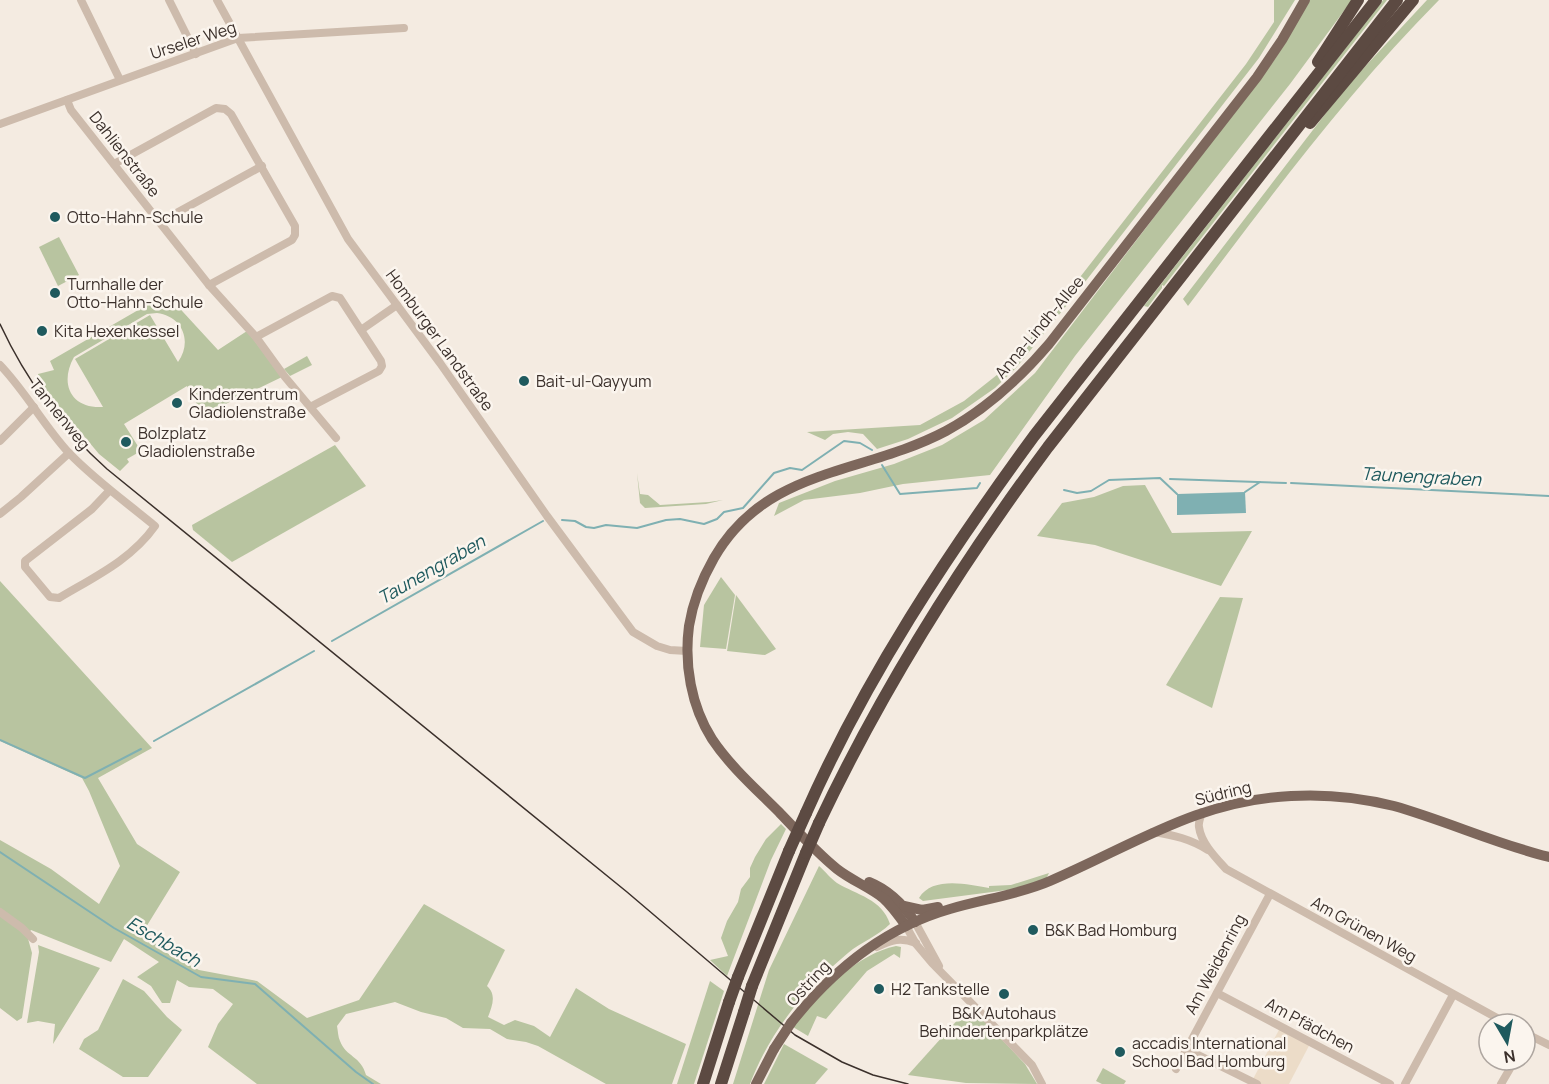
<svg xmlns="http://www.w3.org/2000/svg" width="1549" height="1084" viewBox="0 0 1549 1084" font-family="Manrope,sans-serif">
<rect width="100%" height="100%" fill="#f4ebe1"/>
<g fill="#b8c4a0" fill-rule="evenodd">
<polygon points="1274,0 1295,0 1259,58 1071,300 1016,368 995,388 952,418 908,439 877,449 863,434 848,432 833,434 825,440 807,432 920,425 964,401 1007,367 1070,290 1246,64 1274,22"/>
<polygon points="1310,0 1352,0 1290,84 1075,356 990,475 903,484 860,493 804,500 774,516 779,503 835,481 894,464 942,445 984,420 1035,373 1275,59"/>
<polygon points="1383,0 1387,0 1164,286 1162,285 1162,288 1148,307 1144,306"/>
<path d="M 1427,0 L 1439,0 C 1346,94 1268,200 1188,306 L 1183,299 L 1346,87 Z"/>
<polygon points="59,237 79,275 58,286 39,247"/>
<path d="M 159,298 L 163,304 L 160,307 L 170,310 L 172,300 L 218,350 L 247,331 L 282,377 L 251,392 L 241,399 L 239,397 L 220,407 L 209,409 L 205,419 L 187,386 L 124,424 L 141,451 L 127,459 L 129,462 L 120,471 L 99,454 L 38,381 L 38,374 L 54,370 L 50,361 ZM 157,313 C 182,316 193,341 178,362 L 150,315 L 75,359 L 103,407 C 71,409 59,384 74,357 L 147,314 Z"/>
<polygon points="307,356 312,365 290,376 284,369"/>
<polygon points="335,445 366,486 232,562 193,530 192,525"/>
<polygon points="637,473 640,494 648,495 660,505 709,502 723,500 706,504 645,508 640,503"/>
<polygon points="1145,485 1172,533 1252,531 1221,586 1095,545 1037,536 1062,503 1094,497 1123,486"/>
<polygon points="721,577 735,595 726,649 700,647 704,605"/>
<path d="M 0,581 L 152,748 L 98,778 L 137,844 L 180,872 L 143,932 L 165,952 L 199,970 L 257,981 L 307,1018 L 359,1000 L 424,904 L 505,950 L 487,986 C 497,995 492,1006 488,1017 L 504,1025 L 515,1020 L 534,1026 L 550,1037 L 576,988 L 609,1009 L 686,1044 L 672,1084 L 606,1084 L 538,1046 L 526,1042 L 507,1039 L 490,1029 L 463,1028 L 446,1018 L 421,1012 L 395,1002 L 346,1014 L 337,1026 C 338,1031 338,1037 340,1041 C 346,1057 361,1056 366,1075 L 381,1084 L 257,1084 L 208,1047 L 218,1024 L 233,1004 L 213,989 L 189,987 L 177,980 L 170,1003 L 162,1003 L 151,986 L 137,977 L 159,962 L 124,939 L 111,962 L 31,930 L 27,935 L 32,953 L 22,1018 L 17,1021 L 0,1008 L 0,840 L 51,869 L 99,904 L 120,866 L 89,791 L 82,778 L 0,741 Z"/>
<polygon points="736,595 776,649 765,655 727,651"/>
<polygon points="1220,597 1243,598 1212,708 1166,685"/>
<polygon points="781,824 786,829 771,860 727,976 710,960 728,956 721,938 727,921 738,902 741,889 750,877 750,868 755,857 766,839"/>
<path d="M 819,866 C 825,871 831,879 837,883 C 857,895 882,899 890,924 C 878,936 861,942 848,953 C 805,989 770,1031 750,1084 L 733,1084 L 769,970 Z"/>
<path d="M 1049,873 L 1046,879 L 1015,889 L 923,901 L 919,898 C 932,876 967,884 989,888 L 989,886 L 1011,885 Z"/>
<polygon points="38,945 100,968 53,1044 55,1024 38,1021 27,1023 39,952"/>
<path d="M 896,946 L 901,947 L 900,958 L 894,954 L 867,971 L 826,1019 L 817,1016 L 808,1036 L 793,1027 C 819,994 854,955 896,946 Z"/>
<polygon points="123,979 144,991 167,1017 182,1030 148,1077 123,1077 79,1049 84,1039 98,1030"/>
<polygon points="710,981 724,991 694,1084 677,1084"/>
<polygon points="970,1006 1025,1064 1037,1084 966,1083 908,1075"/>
<polygon points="784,1044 828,1069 815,1084 764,1084"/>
<polygon points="1103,1068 1126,1081 1124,1084 1102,1084 1096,1081"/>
</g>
<polygon fill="#ecdcc8" points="1281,1026 1311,1042 1289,1084 1257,1084 1252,1081"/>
<polygon fill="#7fb0b2" points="1245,492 1246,513 1177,515 1177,494"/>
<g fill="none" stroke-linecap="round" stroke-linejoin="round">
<g stroke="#7fb0b2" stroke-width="2">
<polyline points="882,465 900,494 977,488 980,483"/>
<polyline points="1170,479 1286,483"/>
<polyline points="1291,483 1549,496"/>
<polyline points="1064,490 1077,493 1091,491 1109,480 1160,478 1177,494"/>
<polyline points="1245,492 1260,482"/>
<polyline points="562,520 575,521 586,527 594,528 606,525 637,528 666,520 680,519 704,524 717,519 724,512 743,508 774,473 790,468 802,470 844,441 860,443 872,450"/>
<polyline points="332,641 543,521"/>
<polyline points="0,740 85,778 141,749"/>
<polyline points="154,741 314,651"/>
<polyline points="0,852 114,928 201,977 255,984 356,1072 373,1084"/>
</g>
<g stroke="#cdbbac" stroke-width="8">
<polyline points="81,0 120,80"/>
<polyline points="169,0 196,54"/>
<polyline points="217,0 348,239 440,363 547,516 633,632 657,646 670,650 687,651"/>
<polyline points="67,100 71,110 209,285 256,337 285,377 336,438"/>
<polyline points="0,124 238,38 404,28"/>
<polyline points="114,164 216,108 225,109 231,114 295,226 295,235 292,240 209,285"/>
<polyline points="160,222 262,166"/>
<polyline points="361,330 397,305"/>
<polyline points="256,337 332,296 340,298 381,361 382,366 379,371 310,407"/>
<path d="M 0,365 C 26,392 44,426 69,453 C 95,480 126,502 155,526 C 131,560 94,577 59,598 L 50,597 L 25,567 L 25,561 L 92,509 L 110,490"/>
<polyline points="0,441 34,407"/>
<polyline points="0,514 21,497 69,453"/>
<path d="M 1202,812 C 1201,816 1198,823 1199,827 C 1201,843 1216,858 1226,869 L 1508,1024"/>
<path d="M 1153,832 C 1174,835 1190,839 1208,850"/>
<polyline points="0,912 22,928 33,939"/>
<polyline points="915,922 939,966"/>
<polyline points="906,926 916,944 932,963 1032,1065 1042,1084"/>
<path d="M 877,947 C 892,940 900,937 916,943"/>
<polyline points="1217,993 1390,1084"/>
<polyline points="1525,1033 1549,1045"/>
<polyline points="1186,1049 1257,1084"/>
<polyline points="1176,1069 1270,894"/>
<polyline points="1405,1084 1453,995"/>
<polyline points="1501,1084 1515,1060"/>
</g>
<g stroke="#7d675c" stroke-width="10">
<path d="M 869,882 C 889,890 903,904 915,922"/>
<polyline points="904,906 922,910 938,907"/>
<path d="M 906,926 C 899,916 892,906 883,898 C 869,887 851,880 837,869 C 816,852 798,832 779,812 C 756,789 730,766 712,739 C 691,706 684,664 689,626 C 693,601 702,579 714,558 C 766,467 863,475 946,431 C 987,409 1019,379 1049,344 L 1257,77 L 1282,40 L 1305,0"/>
<path d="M 791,1023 C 832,971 884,928 950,909 C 983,899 1018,895 1050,881 C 1132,846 1198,800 1291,796 C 1324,794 1362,798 1394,806 C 1447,821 1496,844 1549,857"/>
<polyline points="756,1084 774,1049"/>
</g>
<g stroke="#5c4a42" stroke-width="12">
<polyline points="1318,62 1358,0"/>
<polyline points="1310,123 1413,0"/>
<path d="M 806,813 C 866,677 947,555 1034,436 L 1376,0"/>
<path d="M 819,823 C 883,688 958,568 1048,447 L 1397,0"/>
<polyline points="738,977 789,851"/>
<polyline points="752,986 806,853"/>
<polyline points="703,1084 729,1002"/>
<polyline points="721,1084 744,1012"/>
</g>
<path stroke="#3b302b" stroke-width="1.5" d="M 0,324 C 26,380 61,428 107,469 L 627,892 L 795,1035 L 842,1062 L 873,1075 L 908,1084"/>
<polyline stroke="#7d675c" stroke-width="10" points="774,1049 791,1023"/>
<g stroke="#5c4a42" stroke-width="12">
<polyline points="789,851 806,813"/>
<polyline points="806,853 819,823"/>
<polyline points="729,1002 738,977"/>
<polyline points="744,1012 752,986"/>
</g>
</g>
<g fill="#1f5a5e" stroke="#fbf5ee" stroke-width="2">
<circle cx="55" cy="217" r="6"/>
<circle cx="55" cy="293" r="6"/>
<circle cx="42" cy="331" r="6"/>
<circle cx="524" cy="381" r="6"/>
<circle cx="177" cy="403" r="6"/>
<circle cx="126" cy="442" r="6"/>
<circle cx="1033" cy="930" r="6"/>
<circle cx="879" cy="989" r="6"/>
<circle cx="1004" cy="994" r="6"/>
<circle cx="1120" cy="1052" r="6"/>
</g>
<g text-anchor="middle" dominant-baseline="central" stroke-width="5" stroke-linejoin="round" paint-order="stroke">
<g font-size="16" fill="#3b302b" stroke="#fbf5ee">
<text transform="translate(193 40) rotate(-18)">Urseler Weg</text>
<text transform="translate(125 154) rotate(52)">Dahlienstraße</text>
<text transform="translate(1039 327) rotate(-50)">Anna-Lindh-Allee</text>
<text transform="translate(440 340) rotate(54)">Homburger Landstraße</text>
<text transform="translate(60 414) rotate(51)">Tannenweg</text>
<text transform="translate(1223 793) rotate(-14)">Südring</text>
<text transform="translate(1364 929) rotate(29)">Am Grünen Weg</text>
<text transform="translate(1215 964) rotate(-62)">Am Weidenring</text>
<text transform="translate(808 983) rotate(-47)">Ostring</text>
<text transform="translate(1310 1025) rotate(28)">Am Pfädchen</text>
</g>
<g font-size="16" fill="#3b302b" stroke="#fbf5ee" text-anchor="start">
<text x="67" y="217">Otto-Hahn-Schule</text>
<text x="67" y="284">Turnhalle der<tspan x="67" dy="18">Otto-Hahn-Schule</tspan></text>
<text x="54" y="331">Kita Hexenkessel</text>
<text x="536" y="381">Bait-ul-Qayyum</text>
<text x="189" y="394">Kinderzentrum<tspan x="189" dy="18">Gladiolenstraße</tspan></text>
<text x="138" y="433">Bolzplatz<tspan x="138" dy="18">Gladiolenstraße</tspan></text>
<text x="1045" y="930">B&amp;K Bad Homburg</text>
<text x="891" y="989">H2 Tankstelle</text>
<text x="1004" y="1013" text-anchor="middle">B&amp;K Autohaus<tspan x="1004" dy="18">Behindertenparkplätze</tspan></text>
<text x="1132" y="1043">accadis International<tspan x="1132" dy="18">School Bad Homburg</tspan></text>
</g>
<g font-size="18" font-style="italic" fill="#1f5a5e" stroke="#fbf5ee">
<text transform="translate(1421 476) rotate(3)">Taunengraben</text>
<text transform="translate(431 569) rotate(-30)">Taunengraben</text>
<text transform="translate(164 941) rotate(30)">Eschbach</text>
</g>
</g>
<g transform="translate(1507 1042) rotate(170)"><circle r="28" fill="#fbf5ee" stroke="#aea6a0" stroke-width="1.5"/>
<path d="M0-4.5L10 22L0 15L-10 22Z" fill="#1f5a5e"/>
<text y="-9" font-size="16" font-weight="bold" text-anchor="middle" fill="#3b302b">N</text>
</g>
</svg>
